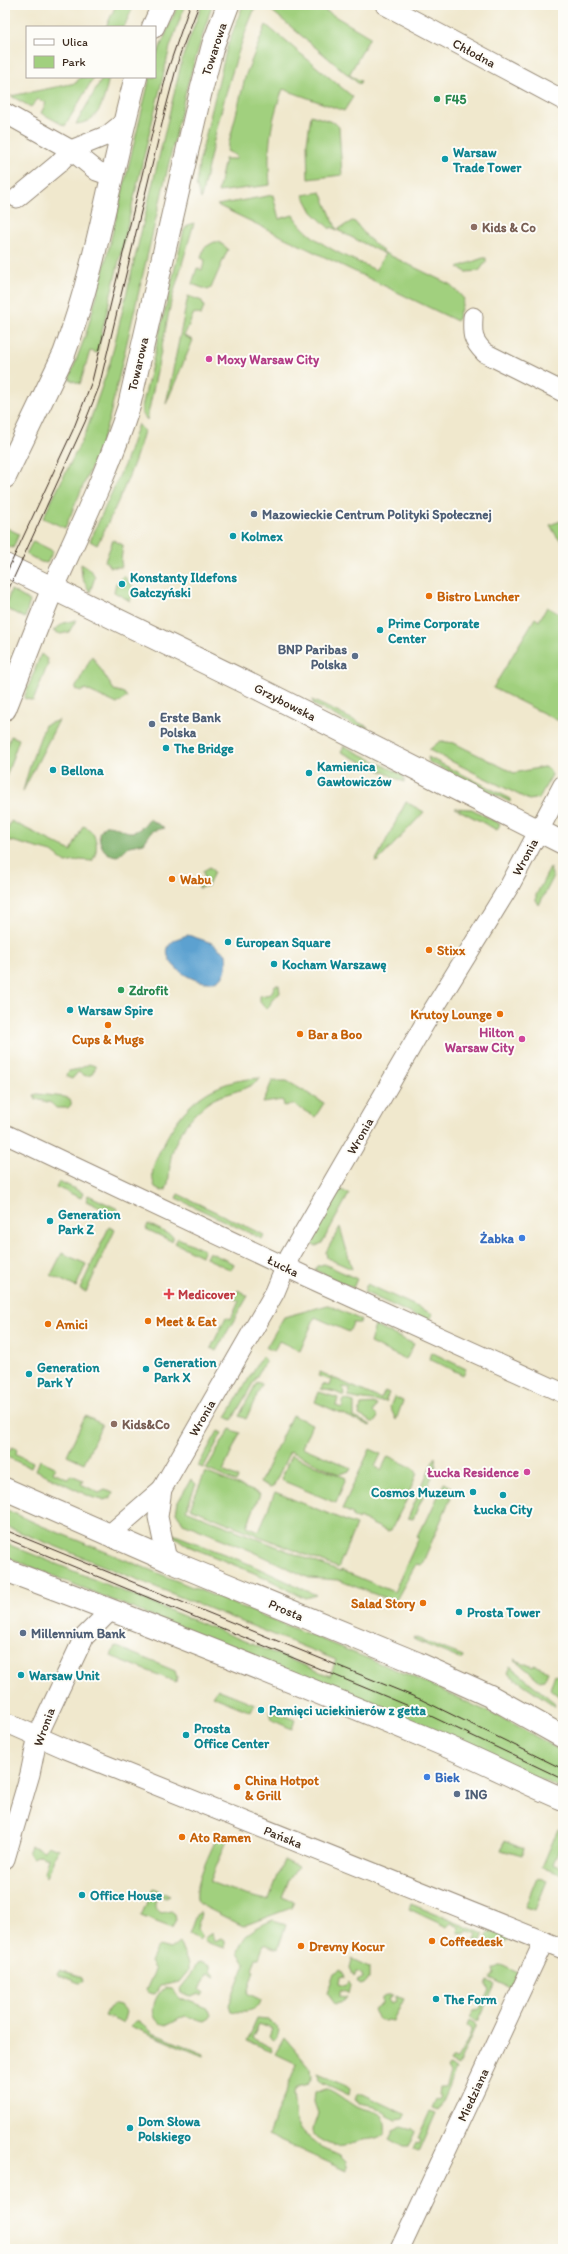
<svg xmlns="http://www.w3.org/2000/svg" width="568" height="2254" viewBox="0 0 568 2254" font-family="Itim,sans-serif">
<rect width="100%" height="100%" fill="#fdfcf7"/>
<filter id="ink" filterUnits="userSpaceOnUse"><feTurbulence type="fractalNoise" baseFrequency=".025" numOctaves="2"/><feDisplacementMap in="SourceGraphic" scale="8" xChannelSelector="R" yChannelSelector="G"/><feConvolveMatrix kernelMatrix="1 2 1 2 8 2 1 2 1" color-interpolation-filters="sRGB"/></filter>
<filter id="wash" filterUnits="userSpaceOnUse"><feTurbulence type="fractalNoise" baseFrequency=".012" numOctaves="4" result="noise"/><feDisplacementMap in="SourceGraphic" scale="16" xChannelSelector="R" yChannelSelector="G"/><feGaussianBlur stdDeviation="0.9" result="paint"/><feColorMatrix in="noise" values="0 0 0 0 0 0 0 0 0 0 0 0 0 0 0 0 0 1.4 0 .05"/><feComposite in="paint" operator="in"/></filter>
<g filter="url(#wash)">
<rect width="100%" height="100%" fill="#f0e8cd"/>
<g fill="#a1d07e" stroke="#6e7d4e">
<polygon points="116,5 134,5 124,27 106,27"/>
<polygon points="178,5 185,5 170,47 97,353 90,351 80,384 69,379 86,334 101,280 150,77 155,77 155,59"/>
<polygon points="202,5 212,5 187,86 109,419 99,449 65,528 43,518 86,432 110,363 183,56"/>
<path d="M 243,5 L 256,5 C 230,67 215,133 201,199 L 196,185 L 199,163 L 227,47 Z"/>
<polygon points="274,5 316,5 370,37 349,75 361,81 359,84 272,11 272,7"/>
<path d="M 266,25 L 353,97 L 344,111 L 283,89 C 270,122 267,149 270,185 L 218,192 L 225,159 L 236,159 L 237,156 L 227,151 L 246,74 Z"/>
<polygon points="80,77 94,77 65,126 41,113 46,103 38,99 31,107 11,96 76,83"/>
<path d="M 103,77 L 109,77 C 104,99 101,122 76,124 Z"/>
<polygon points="311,115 335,123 339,127 342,175 308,179 307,143"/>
<path d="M 321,192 L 337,230 L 352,221 L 355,222 L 367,237 L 385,253 L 451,285 L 464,299 L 457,321 L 217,205 L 273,195 L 279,219 L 293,215 C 310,243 347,257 376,270 L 385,254 L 331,227 L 330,229 L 312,212 L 303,195 Z"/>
<polygon points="194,223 171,302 147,420 142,413 142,407 184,230 188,225"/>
<polygon points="214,242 219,242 228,249 211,288 208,290 192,284 197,268 202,270 205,260 201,258 204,248"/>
<polygon points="483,258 486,258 486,262 479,271 466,272 458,267"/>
<polygon points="188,296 202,301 204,307 201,315 194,313 184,336 193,340 166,404"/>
<path d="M 138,424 L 144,431 C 133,472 116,507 97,545 L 90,541 L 125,463 Z"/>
<polygon points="563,520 563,541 557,537 550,525"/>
<polygon points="5,527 19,534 13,548 5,545"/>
<polygon points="113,540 123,545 121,561 122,567 110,567 105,561"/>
<polygon points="33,541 53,551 47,563 41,562 26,554"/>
<polygon points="81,564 91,570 95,577 90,592 82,578"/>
<polygon points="124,576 135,589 130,601 114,592 116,583"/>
<polygon points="11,590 30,601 25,618 5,608"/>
<polygon points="547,607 563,616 563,723 493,688 535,618 539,621"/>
<polygon points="76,620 69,632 61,634 53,631 64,623"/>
<polygon points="41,654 47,659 48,664 33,701 24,698"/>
<polygon points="92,656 114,690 124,693 127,697 117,704 85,689 81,692 75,689"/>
<polygon points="312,700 368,727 362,729 314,705"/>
<polygon points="59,720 23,791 31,762 45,725"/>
<polygon points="11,736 19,739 5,780 5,752"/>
<polygon points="440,741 454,743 514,773 543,767 548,768 552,775 539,798 529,800 429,750"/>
<polygon points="344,746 401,774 404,778 404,782 341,752"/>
<polygon points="428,757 511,799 510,802 429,762"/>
<polygon points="406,802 424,812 378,861 375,862"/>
<polygon points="455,808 472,809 500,824 497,830"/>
<path d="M 11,821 L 71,851 L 83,826 C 97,830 100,850 92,861 L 80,860 L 66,863 L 52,852 L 8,840 L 6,834 Z"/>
<polygon points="210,867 214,872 208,886 199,888 199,884 204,877 203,871"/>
<polygon points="550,868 553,878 539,905 536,900 536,895"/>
<polygon points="275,985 279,985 280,993 272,1000 269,1007 265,1008 260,1002 260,996 271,994"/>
<polygon points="89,1064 95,1066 95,1069 91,1075 86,1076 78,1072 72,1079 67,1077 66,1074 69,1071 79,1069"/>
<path d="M 261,1078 C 248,1091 230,1091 214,1099 C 194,1110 176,1134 171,1157 C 169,1167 170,1180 166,1190 L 162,1191 L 155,1187 C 149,1173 155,1160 162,1147 C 183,1103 212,1080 261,1078 Z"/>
<polygon points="272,1081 287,1081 324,1103 315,1117 293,1104 284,1106 283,1100 263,1103"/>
<polygon points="37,1094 65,1097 71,1101 71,1105 68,1108 56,1108 51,1103 36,1099 34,1095"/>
<polygon points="59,1181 83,1193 81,1198 56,1187"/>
<polygon points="340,1189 349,1194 322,1243 316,1246 310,1242"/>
<polygon points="178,1194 264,1235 262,1239 176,1198"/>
<polygon points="88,1195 118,1209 115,1215 86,1201"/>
<polygon points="148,1224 173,1236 171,1241 146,1229"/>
<polygon points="109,1227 115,1230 86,1292 80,1289"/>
<polygon points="340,1227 352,1269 327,1258 326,1252"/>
<polygon points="178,1238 204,1250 201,1256 175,1243"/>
<polygon points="209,1252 234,1264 231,1270 206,1258"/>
<polygon points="62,1253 86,1264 76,1287 51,1275"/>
<polygon points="324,1264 357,1279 353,1288 315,1270 317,1266"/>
<polygon points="367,1284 433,1314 429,1322 364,1292"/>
<polygon points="238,1290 248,1296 216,1351 211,1348 226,1317 231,1319 239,1301 234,1299"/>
<polygon points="328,1305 361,1320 360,1323 353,1323 349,1332 315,1317 300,1351 279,1341 274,1351 266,1348 284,1317"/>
<polygon points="375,1326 414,1344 407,1358 405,1359 370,1343"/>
<polygon points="431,1352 466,1369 463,1375 429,1359"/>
<polygon points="262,1356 266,1360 232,1420 226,1417"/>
<path d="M 320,1372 L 381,1399 L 385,1391 L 389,1393 L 386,1399 L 387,1401 C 377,1403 358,1399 349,1397 L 350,1388 L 343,1387 L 344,1396 L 335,1392 L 321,1389 L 323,1384 L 329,1386 L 331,1380 L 318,1376 Z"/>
<polygon points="257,1382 262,1384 246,1419 239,1416"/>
<polygon points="319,1392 338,1398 336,1406 342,1408 344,1399 354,1402 354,1417 371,1425 370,1426 315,1402"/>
<polygon points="394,1397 403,1401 396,1420 390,1407"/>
<polygon points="375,1404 377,1405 373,1412 378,1417 374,1423 359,1415 361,1405"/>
<polygon points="292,1415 312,1424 302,1447 351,1468 350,1471 339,1474 290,1451 273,1487 270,1488 260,1483"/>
<polygon points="85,1416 102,1424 84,1463 67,1455"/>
<polygon points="230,1429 240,1433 223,1471 238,1478 236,1482 206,1469"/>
<polygon points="218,1431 222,1433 203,1468 198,1466"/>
<polygon points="12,1447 17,1449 16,1454 33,1462 31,1468 5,1456 5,1449 10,1451"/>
<polygon points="370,1449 381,1454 375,1467 381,1470 388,1456 413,1468 417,1473 406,1501 391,1530 387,1531 359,1518 358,1520 352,1516 353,1514 342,1509"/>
<polygon points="291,1455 346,1478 336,1503 281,1480"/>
<polygon points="435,1456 436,1468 413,1519 408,1518"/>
<polygon points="40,1460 55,1467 53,1472 69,1479 71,1475 83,1480 81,1484 99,1493 105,1490 113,1493 111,1498 103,1500 91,1497 36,1470"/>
<polygon points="205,1472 260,1494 247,1526 259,1531 275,1492 356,1525 338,1568 190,1508"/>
<polygon points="191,1479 196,1484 186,1510 340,1572 341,1570 394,1592 419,1537 417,1536 423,1524 425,1524 444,1483 452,1487 448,1495 451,1497 423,1562 420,1565 416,1564 395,1602 338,1580 309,1578 252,1551 183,1523 176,1512 178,1502"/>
<polygon points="5,1509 42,1526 411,1676 514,1724 563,1752 563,1789 285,1671 5,1556 5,1543 330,1676 336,1660 5,1526"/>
<polygon points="168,1532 247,1563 316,1595 305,1598 264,1577 188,1546"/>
<polygon points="414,1637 463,1656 463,1657 460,1659 415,1640"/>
<polygon points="115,1646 175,1671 177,1677 176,1682 111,1656"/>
<polygon points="514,1659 533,1667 534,1665 548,1671 544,1680 540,1681"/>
<polygon points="510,1666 556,1704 555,1706 507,1673"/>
<polygon points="555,1674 563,1678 563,1700 550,1689"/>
<polygon points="217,1689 255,1704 251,1712 212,1696"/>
<polygon points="270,1710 295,1720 292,1729 272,1720"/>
<polygon points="558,1829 563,1831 563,1840 553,1864 563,1868 560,1874 542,1867"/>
<path d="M 222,1833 L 229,1835 L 210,1882 L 245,1895 L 267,1900 L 269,1899 L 284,1860 L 298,1867 L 289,1880 L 282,1897 L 294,1902 L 291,1908 L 243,1926 L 199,1904 C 190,1891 210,1854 216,1839 Z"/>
<polygon points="504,1841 524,1849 522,1856 501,1850"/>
<polygon points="48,1845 58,1849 47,1877 44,1873 48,1858 40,1855 32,1858 28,1853 31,1846 44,1850"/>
<polygon points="537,1877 547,1881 535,1910 525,1907"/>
<path d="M 153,1888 L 170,1896 L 166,1898 L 158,1895 C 155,1902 152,1909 161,1913 L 171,1911 L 175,1914 L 176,1919 L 172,1928 L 141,1916 Z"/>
<polygon points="411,1904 484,1934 480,1942 475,1940 477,1934 468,1931 464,1934 458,1932 459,1927 451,1923 447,1927 409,1909"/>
<polygon points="199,1913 201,1913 197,1929 202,1937 199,1940 189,1934 196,1915"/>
<path d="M 273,1920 L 286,1924 L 278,1949 L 264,1944 L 259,1958 L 256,1958 L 252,1970 L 254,1971 L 247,1993 L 261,2000 C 258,2014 243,2013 231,2011 L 229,2005 L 245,1964 L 238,1952 C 244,1932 255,1928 273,1920 Z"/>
<polygon points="498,1929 511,1935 509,1940 495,1948 494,1945 487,1942 484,1943 489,1932"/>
<polygon points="212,1933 214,1941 222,1938 225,1940 225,1948 205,1942 204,1938"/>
<polygon points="179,1942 188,1964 188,1971 179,1982 160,1986 155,1994 148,1993 146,1990 155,1970 150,1962 156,1949 159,1946 170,1949"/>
<polygon points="352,1959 369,1967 369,1979 364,1984 360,1985 357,1981 363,1978 361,1973 357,1972 354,1977 350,1969"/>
<polygon points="200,1962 210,1966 210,1971 215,1977 207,1974 200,1990 204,1992 202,1996 199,1994 191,1997 181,1992 180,1989 191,1975 197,1963"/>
<polygon points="501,1965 518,1973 511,1988 490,1978 494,1973 493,1969"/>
<polygon points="59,1970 82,1977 83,1982 79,1983 59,1975 57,1973"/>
<polygon points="341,1970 345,1976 340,1977 339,1983 344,1985 349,1981 350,1985 348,1994 345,1990 340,1990 340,1996 347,1997 344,2001 335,2004 327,1993 334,1974"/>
<polygon points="488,1981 495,1984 478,2022 470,2018 474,2010 480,2009 489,1990 486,1985"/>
<path d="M 165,1988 L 172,1989 L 181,1998 L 209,2009 L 211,2014 L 209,2018 L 204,2021 L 185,2016 L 168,2025 C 146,2024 152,1996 165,1988 Z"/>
<polygon points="386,1995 392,1995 388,1999 391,2004 396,2002 395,1996 404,1999 393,2021 379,2019 374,2010 382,2004 382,1998"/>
<polygon points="115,2004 121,2005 126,2011 123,2023 105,2016 109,2008"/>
<polygon points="257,2018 268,2019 279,2030 277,2039 274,2041 269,2037 272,2029 259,2024 252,2038 272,2048 272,2051 247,2041"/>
<polygon points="135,2021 139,2021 153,2033 204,2054 203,2056 130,2026"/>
<path d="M 469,2021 L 476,2025 L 458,2066 L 450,2062 L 452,2059 L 457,2059 C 462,2050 470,2039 471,2029 L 467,2026 Z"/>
<polygon points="285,2038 311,2069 312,2078 308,2084 296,2087 293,2092 296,2123 301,2131 322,2148 340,2156 346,2162 346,2171 268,2135 297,2064 276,2054"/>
<polygon points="449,2066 456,2069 438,2110 432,2108 436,2099 438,2100 440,2096 438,2095 439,2087 445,2087 450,2074 447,2069"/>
<polygon points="318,2074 346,2086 350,2089 349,2095 319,2081"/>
<path d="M 326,2088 C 337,2093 346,2101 356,2107 C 370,2114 388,2108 385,2132 C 378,2141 369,2138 359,2141 C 344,2145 335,2149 321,2140 C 317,2138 314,2136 313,2131 C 313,2125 317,2119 318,2113 L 314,2102 L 315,2092 Z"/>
<polygon points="359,2094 363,2094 403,2113 406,2115 404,2119 395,2120 374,2107 358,2104 355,2099"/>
<polygon points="430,2111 436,2113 419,2152 413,2150 416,2142 419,2143 421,2139 418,2138"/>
<polygon points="402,2126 413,2129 415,2132 408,2147 403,2147 389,2139 393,2130"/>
</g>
<path fill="#80b26d" stroke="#5e6e46" d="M 149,819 L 165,828 L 152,831 L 144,843 L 129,846 L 118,856 C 104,856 99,844 99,833 L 105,825 C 122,824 130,845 149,819 Z"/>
<path fill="#5ba1d0" stroke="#4b6677" d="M 188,935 L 212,943 L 226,954 C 236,1020 122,951 188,935 Z"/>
</g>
<g filter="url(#ink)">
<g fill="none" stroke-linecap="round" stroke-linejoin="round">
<g stroke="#968976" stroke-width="21">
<g id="street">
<polyline points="385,5 563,100"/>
<polyline points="5,113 71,150 97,171 111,176"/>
<polyline points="17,198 58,164 71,150 108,135 123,123"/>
<path d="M 473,317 C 472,335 472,340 485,353 L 563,392"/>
<polyline points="5,1134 307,1277 563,1393"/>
<polyline points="109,1535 162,1489"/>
<polyline points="167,1560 158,1517 162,1489 275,1292 290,1256 425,1023 510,885 563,785"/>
<polyline points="5,1722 66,1749 563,1949"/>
<polyline points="5,1859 30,1774 38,1735 84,1637 111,1610"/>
<polyline points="400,2249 544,1941"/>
</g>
</g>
<g stroke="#968976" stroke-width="24">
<g id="secondary">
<polyline points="153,27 163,5"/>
<path d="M 5,477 L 64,354 C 97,265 111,169 136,77"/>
<polyline points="5,565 257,688 563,843"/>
<path d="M 5,709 C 21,669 36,628 53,588 C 80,528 109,469 129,406 L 200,95 L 213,45 L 228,5"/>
<polyline points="5,1489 167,1560 417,1663 490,1696 563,1737"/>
<path d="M 5,1570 C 153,1625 299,1684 444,1745 C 484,1762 523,1782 563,1799"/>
</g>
</g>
<use href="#street" stroke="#fff" stroke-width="19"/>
<use href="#secondary" stroke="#fff" stroke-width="22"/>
<g stroke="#3b2a1e" stroke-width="1">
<polyline points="5,576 73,430 92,381 167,72 190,5"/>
<polyline points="5,597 85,422 99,387 166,107 180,54 199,5"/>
<polyline points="5,1530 420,1699 563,1769"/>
<polyline points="5,1538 416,1709 563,1779"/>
</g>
</g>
</g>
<g fill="#2e9e5b" stroke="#fdfcf7" stroke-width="1.5">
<circle cx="437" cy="99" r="4"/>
<circle cx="121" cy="990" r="4"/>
</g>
<g fill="#0f9aa8" stroke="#fdfcf7" stroke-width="1.5">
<circle cx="445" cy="159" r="4"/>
<circle cx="233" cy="536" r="4"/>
<circle cx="122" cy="584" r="4"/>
<circle cx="380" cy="630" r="4"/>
<circle cx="166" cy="748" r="4"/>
<circle cx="53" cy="770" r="4"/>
<circle cx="309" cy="773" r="4"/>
<circle cx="228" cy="942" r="4"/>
<circle cx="274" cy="964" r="4"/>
<circle cx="70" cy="1010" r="4"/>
<circle cx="50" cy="1221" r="4"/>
<circle cx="146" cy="1369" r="4"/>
<circle cx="29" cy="1374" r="4"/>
<circle cx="473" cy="1492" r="4"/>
<circle cx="503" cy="1495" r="4"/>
<circle cx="459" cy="1612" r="4"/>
<circle cx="21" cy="1675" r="4"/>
<circle cx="261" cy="1710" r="4"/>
<circle cx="186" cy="1735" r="4"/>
<circle cx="82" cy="1895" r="4"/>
<circle cx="436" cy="1999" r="4"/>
<circle cx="130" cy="2128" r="4"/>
</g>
<g fill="#8d6e63" stroke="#fdfcf7" stroke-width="1.5">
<circle cx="474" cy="227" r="4"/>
<circle cx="114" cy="1424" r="4"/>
</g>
<g fill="#d1479c" stroke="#fdfcf7" stroke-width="1.5">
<circle cx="209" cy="359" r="4"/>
<circle cx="522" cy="1039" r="4"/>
<circle cx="527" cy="1472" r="4"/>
</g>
<g fill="#5c6f8a" stroke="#fdfcf7" stroke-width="1.5">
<circle cx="254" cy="514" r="4"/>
<circle cx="355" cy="656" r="4"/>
<circle cx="152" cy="724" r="4"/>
<circle cx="23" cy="1633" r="4"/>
<circle cx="457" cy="1794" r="4"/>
</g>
<g fill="#e8710a" stroke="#fdfcf7" stroke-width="1.5">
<circle cx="429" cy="596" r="4"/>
<circle cx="172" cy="879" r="4"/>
<circle cx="429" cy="950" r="4"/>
<circle cx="500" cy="1014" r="4"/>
<circle cx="108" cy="1025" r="4"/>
<circle cx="300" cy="1034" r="4"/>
<circle cx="148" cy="1321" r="4"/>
<circle cx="48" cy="1324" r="4"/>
<circle cx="423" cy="1603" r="4"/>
<circle cx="237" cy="1787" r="4"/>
<circle cx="182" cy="1837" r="4"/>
<circle cx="432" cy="1941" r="4"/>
<circle cx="301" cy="1946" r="4"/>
</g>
<g fill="#3f7fe0" stroke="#fdfcf7" stroke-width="1.5">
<circle cx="522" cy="1238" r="4"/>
<circle cx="427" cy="1777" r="4"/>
</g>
<path fill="#e0444e" stroke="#fdfcf7" stroke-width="1.5" d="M167 1288h4v4h4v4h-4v4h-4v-4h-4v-4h4z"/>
<g text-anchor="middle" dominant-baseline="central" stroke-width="4" stroke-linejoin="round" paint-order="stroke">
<g font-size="13" fill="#3b2a1e" stroke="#fdfcf7">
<text transform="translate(214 49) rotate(-72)">Towarowa</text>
<text transform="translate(474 53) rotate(28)">Chłodna</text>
<text transform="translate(138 364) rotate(-77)">Towarowa</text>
<text transform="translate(285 702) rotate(27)">Grzybowska</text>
<text transform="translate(525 857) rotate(-62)">Wronia</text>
<text transform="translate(360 1136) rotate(-60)">Wronia</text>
<text transform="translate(283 1266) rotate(26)">Łucka</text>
<text transform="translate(202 1418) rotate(-60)">Wronia</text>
<text transform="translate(286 1610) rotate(23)">Prosta</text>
<text transform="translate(44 1727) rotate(-70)">Wronia</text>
<text transform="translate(283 1837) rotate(22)">Pańska</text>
<text transform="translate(473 2095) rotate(-65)">Miedziana</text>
</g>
<g font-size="13" font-weight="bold" fill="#27864d" stroke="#fdfcf7" text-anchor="start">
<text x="445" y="99">F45</text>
<text x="129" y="990">Zdrofit</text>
</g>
<g font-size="13" font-weight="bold" fill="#0d838f" stroke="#fdfcf7" text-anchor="start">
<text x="453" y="152">Warsaw<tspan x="453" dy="15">Trade Tower</tspan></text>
<text x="241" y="536">Kolmex</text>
<text x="130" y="577">Konstanty Ildefons<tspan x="130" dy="15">Gałczyński</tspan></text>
<text x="388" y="623">Prime Corporate<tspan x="388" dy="15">Center</tspan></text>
<text x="174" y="748">The Bridge</text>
<text x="317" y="766">Kamienica<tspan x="317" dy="15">Gawłowiczów</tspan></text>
<text x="61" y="770">Bellona</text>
<text x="236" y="942">European Square</text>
<text x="282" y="964">Kocham Warszawę</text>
<text x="78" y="1010">Warsaw Spire</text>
<text x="58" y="1214">Generation<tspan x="58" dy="15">Park Z</tspan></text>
<text x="154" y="1362">Generation<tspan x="154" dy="15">Park X</tspan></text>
<text x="37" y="1367">Generation<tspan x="37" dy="15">Park Y</tspan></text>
<text x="465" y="1492" text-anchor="end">Cosmos Muzeum</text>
<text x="503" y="1509" text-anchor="middle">Łucka City</text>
<text x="467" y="1612">Prosta Tower</text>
<text x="29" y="1675">Warsaw Unit</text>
<text x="269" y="1710">Pamięci uciekinierów z getta</text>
<text x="194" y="1728">Prosta<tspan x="194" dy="15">Office Center</tspan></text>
<text x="90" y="1895">Office House</text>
<text x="444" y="1999">The Form</text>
<text x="138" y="2121">Dom Słowa<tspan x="138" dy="15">Polskiego</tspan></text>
</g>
<g font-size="13" font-weight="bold" fill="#785e54" stroke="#fdfcf7" text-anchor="start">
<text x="482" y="227">Kids &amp; Co</text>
<text x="122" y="1424">Kids&amp;Co</text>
</g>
<g font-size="13" font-weight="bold" fill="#b23c85" stroke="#fdfcf7" text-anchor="end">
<text x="217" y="359" text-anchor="start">Moxy Warsaw City</text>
<text x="514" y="1032">Hilton<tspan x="514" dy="15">Warsaw City</tspan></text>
<text x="519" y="1472">Łucka Residence</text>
</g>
<g font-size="13" font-weight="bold" fill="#4e5e75" stroke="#fdfcf7" text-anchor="start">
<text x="262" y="514">Mazowieckie Centrum Polityki Społecznej</text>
<text x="347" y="649" text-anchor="end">BNP Paribas<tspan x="347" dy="15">Polska</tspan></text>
<text x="160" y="717">Erste Bank<tspan x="160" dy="15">Polska</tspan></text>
<text x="31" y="1633">Millennium Bank</text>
<text x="465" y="1794">ING</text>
</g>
<g font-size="13" font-weight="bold" fill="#c56008" stroke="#fdfcf7" text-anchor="start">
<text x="437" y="596">Bistro Luncher</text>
<text x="180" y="879">Wabu</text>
<text x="437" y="950">Stixx</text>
<text x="492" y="1014" text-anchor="end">Krutoy Lounge</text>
<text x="308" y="1034">Bar a Boo</text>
<text x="108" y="1039" text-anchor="middle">Cups &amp; Mugs</text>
<text x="156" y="1321">Meet &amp; Eat</text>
<text x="56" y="1324">Amici</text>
<text x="415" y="1603" text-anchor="end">Salad Story</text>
<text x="245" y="1780">China Hotpot<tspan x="245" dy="15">&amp; Grill</tspan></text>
<text x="190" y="1837">Ato Ramen</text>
<text x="440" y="1941">Coffeedesk</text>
<text x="309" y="1946">Drevny Kocur</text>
</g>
<g font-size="13" font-weight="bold" fill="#366cbe" stroke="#fdfcf7" text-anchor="end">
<text x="514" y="1238">Żabka</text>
<text x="435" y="1777" text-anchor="start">Biek</text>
</g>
<g font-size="13" font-weight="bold" fill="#be3a42" stroke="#fdfcf7" text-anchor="start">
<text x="178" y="1294">Medicover</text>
</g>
</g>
<rect width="568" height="2254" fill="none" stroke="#fdfcf7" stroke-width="20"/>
<rect x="26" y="26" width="130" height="52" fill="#fdfcf7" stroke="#afa8a0"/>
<rect x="34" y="39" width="20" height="6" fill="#ffffff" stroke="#afa8a0"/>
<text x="62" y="46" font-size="12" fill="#3b2a1e">Ulica</text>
<rect x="34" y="56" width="20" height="12" fill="#a1d07e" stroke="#afa8a0"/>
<text x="62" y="66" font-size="12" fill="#3b2a1e">Park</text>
</svg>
